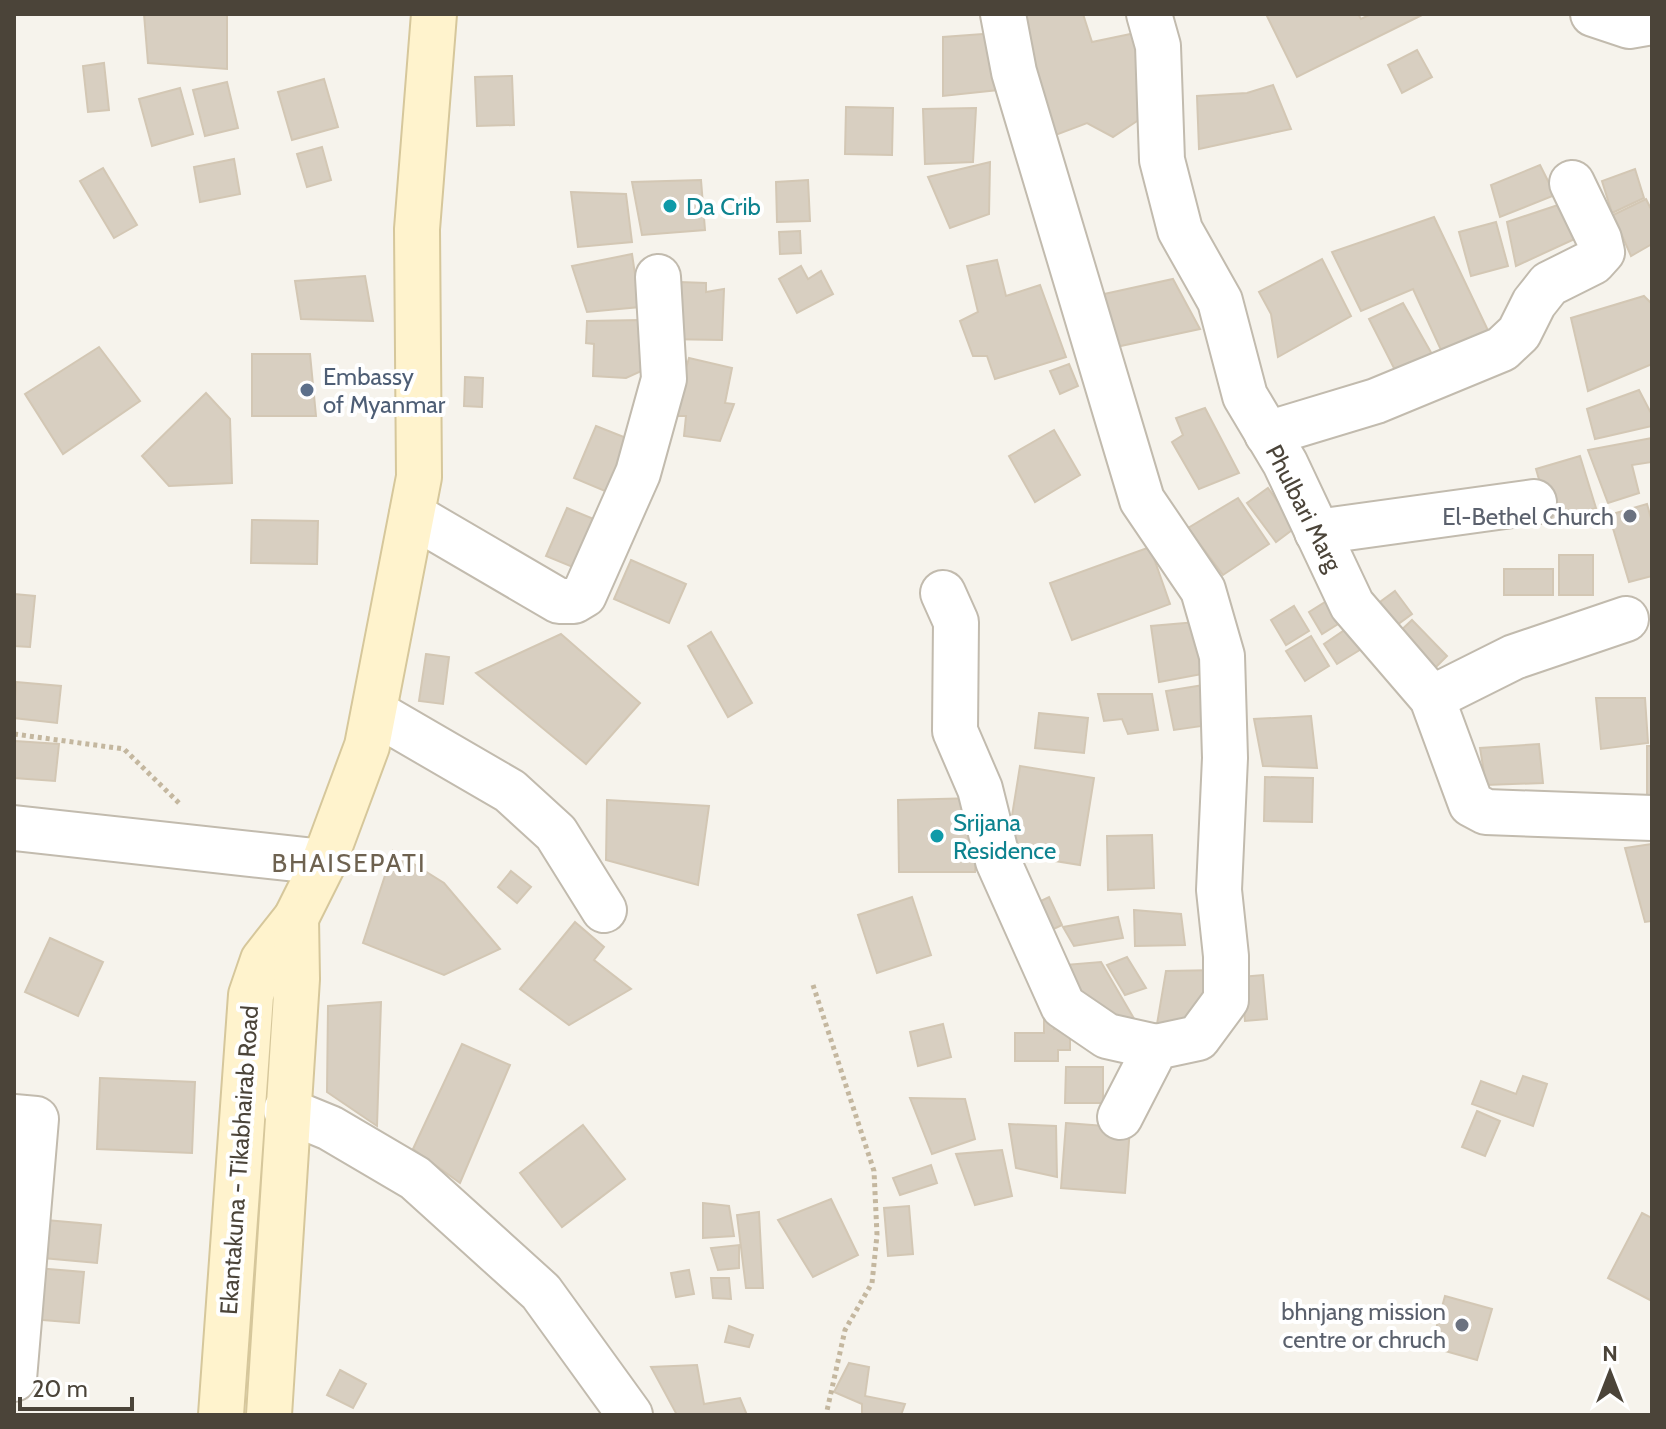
<svg xmlns="http://www.w3.org/2000/svg" width="1666" height="1429" viewBox="0 0 1666 1429" font-family="Cabin,sans-serif">
<rect width="100%" height="100%" fill="#f6f3ec"/>
<g fill="#d8cfc1" stroke="#d3c7b4" stroke-width="2">
<polygon points="144,14 227,14 227,69 148,63"/>
<polygon points="1011,14 1083,14 1092,42 1140,32 1143,117 1113,137 1087,123 1045,139"/>
<polygon points="1266,14 1358,14 1361,19 1371,14 1424,14 1297,77"/>
<polygon points="996,33 998,90 943,96 943,37"/>
<polygon points="1417,50 1432,77 1402,93 1388,65"/>
<polygon points="104,63 109,110 88,112 83,66"/>
<polygon points="512,76 514,125 477,126 475,77"/>
<polygon points="324,79 338,127 292,140 278,92"/>
<polygon points="227,82 238,128 205,136 193,90"/>
<polygon points="1273,85 1291,129 1199,149 1197,96 1247,93"/>
<polygon points="180,88 193,134 152,146 139,99"/>
<polygon points="846,107 893,108 892,155 845,154"/>
<polygon points="976,108 973,162 925,164 923,109"/>
<polygon points="322,147 331,180 307,187 297,154"/>
<polygon points="234,159 240,194 200,202 194,167"/>
<polygon points="990,162 989,214 950,228 928,177"/>
<polygon points="1540,165 1555,195 1500,217 1491,185"/>
<polygon points="103,168 137,225 114,238 80,181"/>
<polygon points="1635,169 1644,198 1612,213 1602,181"/>
<polygon points="701,180 705,230 642,235 632,182"/>
<polygon points="808,180 810,221 777,222 776,182"/>
<polygon points="571,192 626,194 632,242 578,247"/>
<polygon points="1646,199 1652,211 1652,244 1631,256 1613,215"/>
<polygon points="1561,204 1579,237 1516,266 1507,222"/>
<polygon points="1434,217 1494,343 1447,363 1413,289 1361,311 1332,252"/>
<polygon points="1496,222 1508,266 1471,276 1459,232"/>
<polygon points="800,231 801,253 780,254 779,232"/>
<polygon points="632,254 640,307 587,312 572,266"/>
<polygon points="1322,259 1351,316 1278,357 1271,314 1259,292"/>
<polygon points="997,260 1006,296 1040,285 1066,357 995,379 987,356 973,356 960,321 978,312 967,266"/>
<polygon points="801,266 808,279 821,271 833,294 797,313 779,279"/>
<polygon points="365,276 373,321 301,319 295,281"/>
<polygon points="1173,279 1200,329 1116,347 1104,294"/>
<polygon points="679,282 706,283 706,292 724,289 722,340 664,339"/>
<polygon points="1644,296 1652,304 1652,364 1588,391 1571,318"/>
<polygon points="1403,303 1437,363 1399,378 1369,319"/>
<polygon points="640,320 646,369 626,378 593,376 594,344 586,343 587,321"/>
<polygon points="99,347 140,401 63,454 25,394"/>
<polygon points="252,354 310,354 316,416 252,416"/>
<polygon points="689,358 732,368 725,403 734,404 720,441 684,436 686,416 672,416"/>
<polygon points="1069,364 1078,386 1060,394 1050,371"/>
<polygon points="465,377 483,378 482,407 464,406"/>
<polygon points="1639,390 1652,415 1652,426 1595,439 1587,409"/>
<polygon points="206,393 230,419 232,483 169,486 142,456"/>
<polygon points="1205,408 1239,473 1199,489 1172,442 1183,435 1176,418"/>
<polygon points="596,426 634,441 612,494 574,478"/>
<polygon points="1054,430 1080,475 1035,502 1009,456"/>
<polygon points="1652,438 1652,462 1632,465 1639,493 1608,503 1588,450"/>
<polygon points="1580,456 1596,508 1551,521 1536,469"/>
<polygon points="1268,488 1296,527 1276,542 1247,503"/>
<polygon points="1238,498 1269,544 1223,575 1188,528"/>
<polygon points="1647,504 1652,522 1652,576 1629,582 1609,515"/>
<polygon points="567,508 601,522 580,570 546,556"/>
<polygon points="252,520 318,521 317,564 251,563"/>
<polygon points="1150,547 1170,604 1072,640 1050,583"/>
<rect x="1559" y="555" width="34" height="40"/>
<polygon points="631,560 686,584 669,623 614,599"/>
<rect x="1504" y="569" width="49" height="26"/>
<polygon points="1395,591 1412,614 1386,633 1369,610"/>
<polygon points="14,594 35,596 30,647 14,646"/>
<polygon points="1330,599 1343,621 1322,634 1309,612"/>
<polygon points="1294,606 1309,631 1286,645 1271,620"/>
<polygon points="1412,620 1447,656 1432,671 1396,635"/>
<polygon points="1208,621 1218,671 1159,682 1151,626"/>
<polygon points="1349,627 1363,648 1337,664 1324,644"/>
<polygon points="711,632 752,703 728,717 688,646"/>
<polygon points="561,634 640,703 586,764 476,673"/>
<polygon points="1311,636 1329,666 1305,681 1286,651"/>
<polygon points="426,654 449,657 443,704 419,701"/>
<polygon points="16,682 61,686 57,723 14,718"/>
<polygon points="1216,683 1216,724 1174,730 1166,691"/>
<polygon points="1098,694 1152,694 1158,730 1128,734 1122,719 1104,721"/>
<polygon points="1596,698 1645,698 1648,743 1601,749"/>
<polygon points="1039,713 1088,718 1084,753 1035,748"/>
<polygon points="1311,716 1317,768 1263,766 1254,719"/>
<polygon points="15,741 59,744 55,781 14,778"/>
<polygon points="1539,744 1543,783 1486,785 1480,748"/>
<rect x="1647" y="746" width="5" height="57"/>
<polygon points="1020,766 1094,778 1080,865 1006,853"/>
<polygon points="1265,777 1313,778 1312,822 1264,821"/>
<polygon points="977,798 975,872 899,872 898,800"/>
<polygon points="607,800 709,806 698,885 606,860"/>
<polygon points="1152,835 1154,888 1108,890 1107,836"/>
<polygon points="1652,844 1652,921 1645,922 1625,848"/>
<polygon points="393,851 444,883 500,949 444,975 363,943"/>
<polygon points="511,871 531,887 517,903 498,887"/>
<polygon points="912,897 931,955 877,973 858,915"/>
<polygon points="1049,897 1062,925 1037,937 1024,909"/>
<polygon points="1134,910 1181,914 1185,945 1135,946"/>
<polygon points="1118,917 1123,938 1074,946 1063,927"/>
<polygon points="575,922 604,947 594,960 631,989 569,1025 520,989"/>
<polygon points="50,938 103,962 78,1016 25,992"/>
<polygon points="1127,957 1146,988 1125,995 1107,965"/>
<polygon points="1101,962 1136,1022 1108,1035 1064,965"/>
<polygon points="1220,970 1203,1029 1155,1036 1166,971"/>
<polygon points="1263,975 1267,1019 1245,1021 1241,977"/>
<polygon points="381,1002 377,1126 327,1092 328,1006"/>
<polygon points="1044,1016 1054,1016 1054,1029 1070,1029 1070,1050 1058,1050 1058,1061 1015,1061 1015,1033 1044,1033"/>
<polygon points="943,1024 951,1057 918,1066 910,1032"/>
<polygon points="462,1044 510,1065 460,1183 413,1149"/>
<polygon points="1066,1067 1103,1067 1103,1103 1065,1103"/>
<polygon points="1523,1076 1547,1084 1533,1126 1472,1104 1481,1081 1516,1094"/>
<polygon points="100,1078 195,1082 192,1153 97,1149"/>
<polygon points="910,1098 965,1099 975,1139 932,1154"/>
<polygon points="1477,1111 1500,1121 1485,1156 1462,1147"/>
<polygon points="1066,1123 1130,1128 1125,1193 1061,1188"/>
<polygon points="1009,1124 1056,1126 1057,1177 1016,1168"/>
<polygon points="583,1125 625,1179 562,1227 520,1173"/>
<polygon points="1002,1150 1012,1196 975,1205 956,1154"/>
<polygon points="931,1165 937,1183 900,1195 893,1178"/>
<polygon points="831,1199 858,1255 813,1277 778,1220"/>
<polygon points="703,1203 729,1206 734,1236 703,1238"/>
<polygon points="909,1206 913,1254 888,1256 884,1208"/>
<polygon points="759,1212 763,1288 746,1288 737,1215"/>
<polygon points="1642,1213 1652,1218 1652,1301 1608,1278"/>
<polygon points="46,1220 101,1225 97,1263 43,1258"/>
<polygon points="739,1245 739,1268 718,1270 711,1248"/>
<polygon points="36,1268 84,1272 79,1323 31,1319"/>
<polygon points="689,1270 694,1294 676,1297 671,1273"/>
<polygon points="711,1278 729,1278 731,1299 713,1298"/>
<polygon points="1445,1296 1492,1309 1477,1360 1431,1347"/>
<polygon points="729,1326 753,1335 749,1347 725,1342"/>
<polygon points="849,1363 869,1367 865,1396 905,1404 901,1415 862,1415 862,1404 834,1392"/>
<polygon points="697,1365 704,1404 740,1398 747,1415 677,1415 651,1367"/>
<polygon points="340,1370 366,1384 353,1408 327,1395"/>
</g>
<g fill="none" stroke-linecap="round" stroke-linejoin="round">
<g stroke="#c2bbae" stroke-width="48">
<g id="minor">
<polyline points="1003,14 1014,72 1142,500 1203,590 1222,656 1225,758 1219,890 1226,956 1226,1000 1198,1038 1156,1047 1120,1117"/>
<polyline points="1149,14 1158,46 1162,160 1180,230 1220,301 1245,396 1285,463 1352,605 1432,698 1471,804 1486,812 1652,818"/>
<polyline points="1593,14 1629,26 1652,22"/>
<polyline points="1267,434 1376,401 1502,349 1519,333 1534,303 1549,284 1593,262 1602,252 1599,239 1572,183"/>
<polyline points="412,515 559,601 574,601 584,595 638,473 664,379 658,277"/>
<polyline points="1317,532 1534,502"/>
<polyline points="943,593 956,622 955,731 980,789 998,861 1063,1006 1107,1036 1156,1047"/>
<polyline points="1432,698 1514,657 1626,619"/>
<polyline points="374,712 510,791 556,833 604,910"/>
<polyline points="14,828 324,862"/>
<polyline points="286,1110 330,1128 415,1178 541,1292 630,1415"/>
<polyline points="14,1117 36,1119 14,1379"/>
</g>
</g>
<g stroke="#d6c79b" stroke-width="48">
<g id="secondary">
<polyline points="221,1415 251,995 263,960 296,918 324,862 367,746 419,477 417,229 434,14"/>
<polyline points="269,1415 297,979 296,918"/>
</g>
</g>
<g stroke="#c4b79f" stroke-width="5" stroke-dasharray="4 4" stroke-linecap="butt">
<polyline points="14,734 124,749 181,805"/>
<polyline points="813,985 874,1171 877,1235 872,1283 845,1330 826,1415"/>
</g>
<use href="#minor" stroke="#fff" stroke-width="44"/>
<use href="#secondary" stroke="#fff3cd" stroke-width="44"/>
</g>
<g fill="#0f9aa8" stroke="#fff" stroke-width="3">
<circle cx="670" cy="206" r="8"/>
<circle cx="937" cy="836" r="8"/>
</g>
<circle fill="#5c6f8a" stroke="#fff" stroke-width="3" cx="307" cy="390" r="8"/>
<g fill="#6b7280" stroke="#fff" stroke-width="3">
<circle cx="1630" cy="516" r="8"/>
<circle cx="1462" cy="1325" r="8"/>
</g>
<g text-anchor="middle" dominant-baseline="central" stroke-width="8" stroke-linejoin="round" paint-order="stroke">
<g font-size="24" fill="#0d838f" stroke="#fff" text-anchor="start">
<text x="686" y="206">Da Crib</text>
<text x="953" y="822">Srijana<tspan x="953" dy="28">Residence</tspan></text>
</g>
<g font-size="24" fill="#4e5e75" stroke="#fff" text-anchor="start">
<text x="323" y="376">Embassy<tspan x="323" dy="28">of Myanmar</tspan></text>
</g>
<g font-size="24" fill="#4b4439" stroke="#fff">
<text transform="translate(1304 508) rotate(63)">Phulbari Marg</text>
<text transform="translate(239 1160) rotate(-86)">Ekantakuna - Tikabhairab Road</text>
</g>
<g font-size="24" fill="#5b616d" stroke="#fff" text-anchor="end">
<text x="1614" y="516">El-Bethel Church</text>
<text x="1446" y="1311">bhnjang mission<tspan x="1446" dy="28">centre or chruch</tspan></text>
</g>
<g font-size="26" letter-spacing="2" fill="#6e6250" stroke="#fff">
<text x="349" y="863">BHAISEPATI</text>
</g>
</g>
<rect width="1666" height="1429" fill="none" stroke="#4b4439" stroke-width="32"/>
<g transform="translate(1610 1373)" stroke="#ffffff" stroke-width="6" paint-order="stroke">
<path d="M0-6L14 30L0 20L-14 30Z" fill="#4b4439"/>
<text y="-12" font-size="22" font-weight="bold" text-anchor="middle" fill="#4b4439">N</text>
</g>
<path d="M20 1397v12h112v-12" fill="none" stroke="#4b4439" stroke-width="4"/>
<text x="32" y="1397" font-size="24" fill="#4b4439" stroke="#ffffff" stroke-width="6" paint-order="stroke">20 m</text>
</svg>
